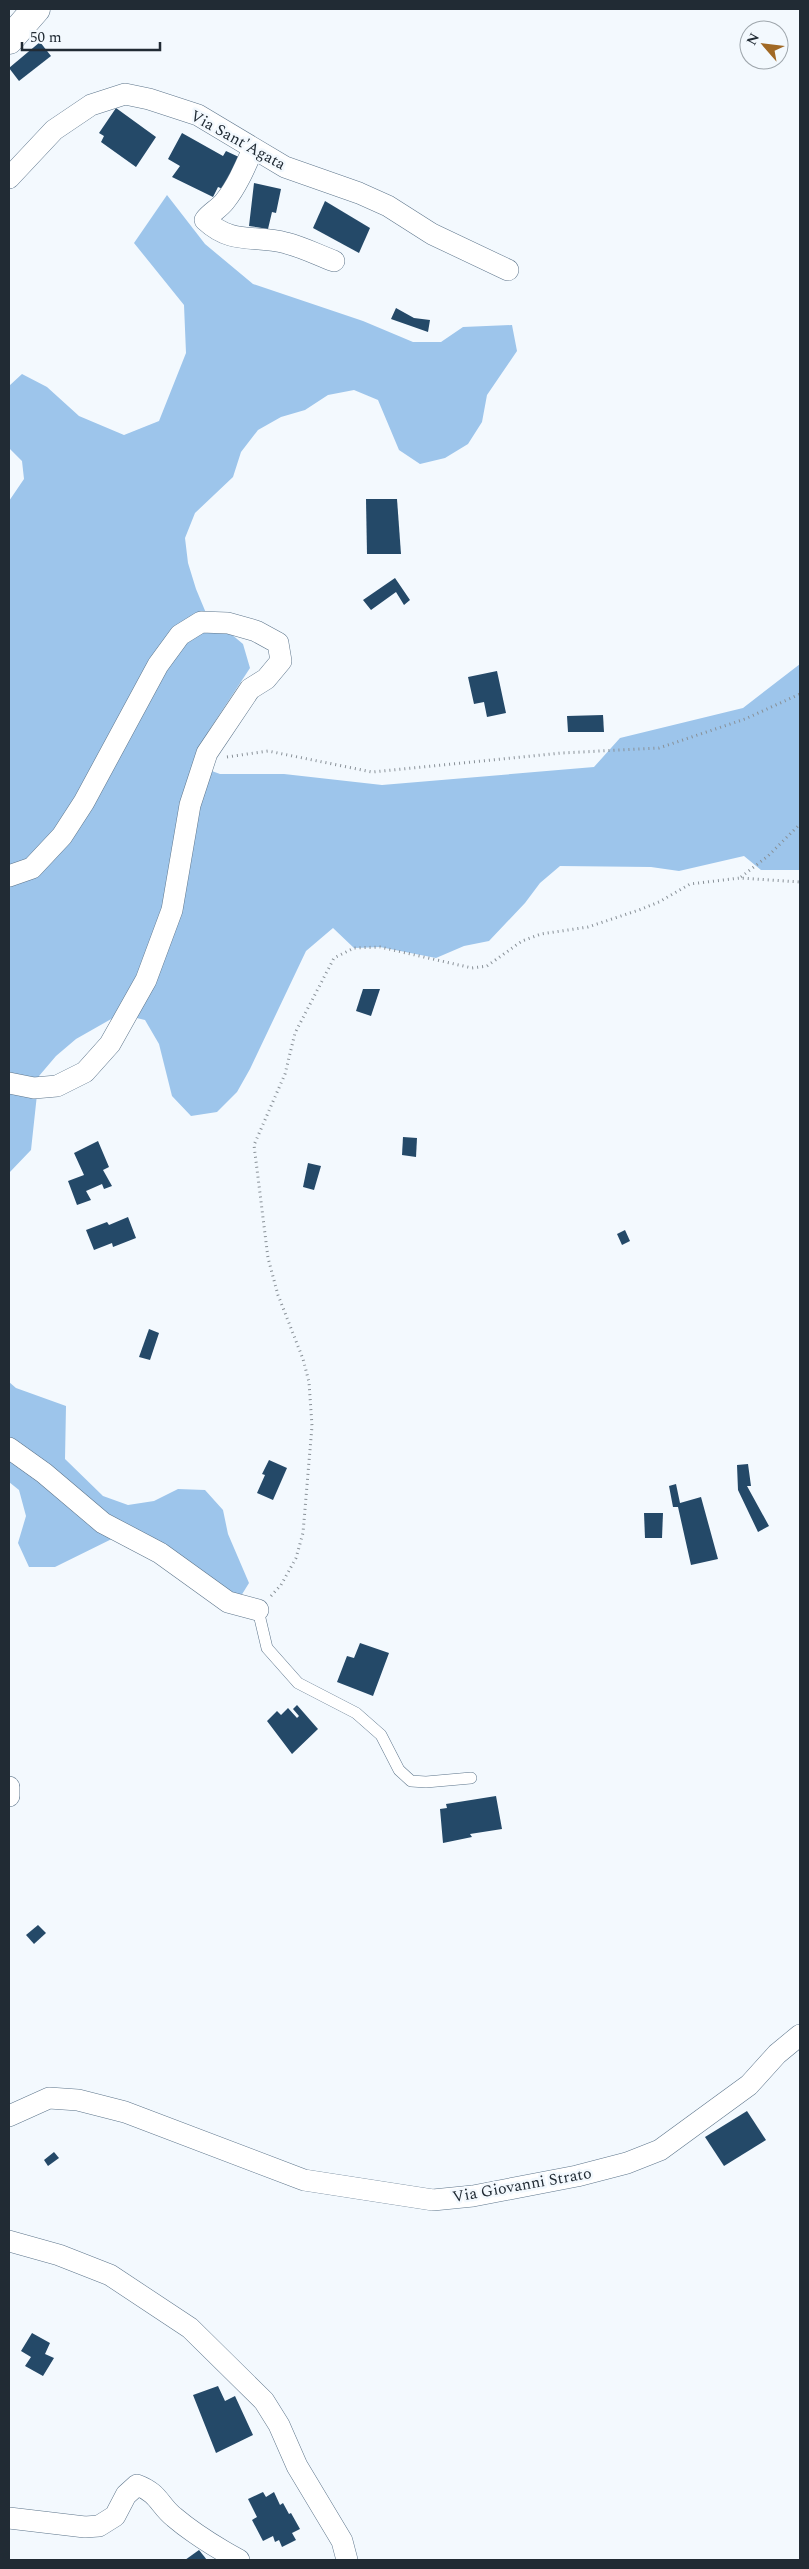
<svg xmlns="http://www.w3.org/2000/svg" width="809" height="2569" viewBox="0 0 809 2569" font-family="Spectral,serif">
<rect width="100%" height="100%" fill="#f3f9fe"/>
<g fill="#9dc5eb">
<polygon points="167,195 205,244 253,284 363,321 413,342 441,342 463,327 512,325 517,351 487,395 482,422 468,444 445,458 420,464 399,450 378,400 354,390 328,395 305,410 281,417 258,430 241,452 233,477 195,513 185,538 188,563 196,589 206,613 243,644 250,668 208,732 209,770 220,774 284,774 382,785 594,767 620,738 743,708 800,664 800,870 761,870 744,856 679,871 651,867 560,866 540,883 525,903 489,941 464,946 436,958 380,947 354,948 333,928 306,951 250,1069 237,1092 217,1112 191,1116 172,1096 159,1044 145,1020 120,1014 76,1039 56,1056 39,1076 31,1150 9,1173 9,501 24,479 22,461 9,448 9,386 22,374 47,387 79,416 124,435 159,421 186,353 184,305 134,243"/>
<polygon points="9,1382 16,1388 66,1406 65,1459 103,1496 128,1505 154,1501 178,1489 205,1490 223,1510 228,1534 249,1583 236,1604 130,1530 55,1567 29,1567 18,1543 26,1516 19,1490 9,1482"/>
</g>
<g fill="#244968">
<polygon points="40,42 51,56 19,81 9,68"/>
<polygon points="116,108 156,137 136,167 101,142 104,136 99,133"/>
<polygon points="182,133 223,156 226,151 241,158 223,189 218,187 213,197 172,177 180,166 168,159"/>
<polygon points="254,183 281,189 276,213 272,212 268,229 249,226"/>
<polygon points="325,201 370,228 359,253 313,228"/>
<polygon points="396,308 414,318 430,320 428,332 391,319"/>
<polygon points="366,499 397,499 401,554 367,554"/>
<polygon points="395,578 410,600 404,605 396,592 371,610 363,600"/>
<polygon points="497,671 506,713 487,717 484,702 474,704 468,677"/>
<polygon points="603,715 604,732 568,732 567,716"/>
<polygon points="363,989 380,989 371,1016 356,1011"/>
<polygon points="403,1137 417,1138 416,1157 402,1155"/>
<polygon points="98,1141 109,1167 103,1170 112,1186 104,1189 102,1184 86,1191 91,1200 77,1205 68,1181 84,1175 74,1153"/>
<polygon points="308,1163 321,1166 314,1190 303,1187"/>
<polygon points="128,1217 136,1238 113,1247 112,1243 94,1250 86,1230 107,1222 109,1225"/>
<polygon points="625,1230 630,1241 622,1245 617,1234"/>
<polygon points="149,1329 159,1333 150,1360 139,1357"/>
<polygon points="269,1460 287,1468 273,1500 257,1493 265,1475 262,1474"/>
<polygon points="748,1464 751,1486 747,1486 769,1526 758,1532 738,1490 737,1465"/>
<polygon points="676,1484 680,1503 701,1497 718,1559 691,1565 678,1507 673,1507 669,1486"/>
<polygon points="644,1513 663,1513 662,1538 645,1538"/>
<polygon points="360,1643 389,1653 373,1696 337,1682 347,1656 354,1658"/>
<polygon points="297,1705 318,1729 292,1754 267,1721 277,1711 281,1715 288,1708 297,1718 299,1716 293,1709"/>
<polygon points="496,1796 502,1829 470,1834 472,1837 443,1843 440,1809 447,1808 446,1804"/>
<polygon points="38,1925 46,1933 34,1944 26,1935"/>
<polygon points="747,2111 766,2140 724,2166 705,2137"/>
<polygon points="54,2152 59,2158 48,2166 44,2160"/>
<polygon points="32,2333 50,2343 45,2354 54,2358 43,2376 25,2366 31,2357 21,2351"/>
<polygon points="218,2386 225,2401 235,2396 253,2435 216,2453 193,2395"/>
<polygon points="263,2492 266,2497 274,2492 280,2505 283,2503 289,2514 291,2513 300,2529 292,2533 296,2540 282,2547 279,2540 275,2542 273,2536 263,2541 252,2520 257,2517 248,2499"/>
<polygon points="199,2550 207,2560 185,2560"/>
</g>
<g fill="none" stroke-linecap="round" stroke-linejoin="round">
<g stroke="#5d758b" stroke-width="12">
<polyline id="service" points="258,1610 267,1648 298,1683 356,1713 381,1735 399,1770 411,1781 426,1782 471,1778"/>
</g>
<g stroke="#5d758b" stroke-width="22">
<g id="minor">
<path d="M 253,149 C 245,167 237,186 225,201 C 219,209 211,212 205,220 C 233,246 255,234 286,243 C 302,247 318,255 334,261"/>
<polyline points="9,178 54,130 91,105 125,94 149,99 198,115 285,167 359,193 388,206 432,234 508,270"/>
<polyline points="9,876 32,868 62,836 84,802 158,665 180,635 201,622 228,623 256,631 278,643 281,661 266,679 250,689 207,753 190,805 172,910 146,980 110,1044 85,1072 57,1086 34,1088 9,1083"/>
<polyline points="9,1448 44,1473 103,1523 160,1553 228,1602 258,1610"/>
<polyline points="9,1787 9,1796"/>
<polyline points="9,2116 49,2098 78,2100 125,2112 304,2180 433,2200 473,2196 577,2176 627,2163 660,2150 749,2085 777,2054 800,2035"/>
<polyline points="9,2241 59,2255 110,2275 190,2328 264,2401 279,2425 297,2466 342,2541 347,2560"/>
<path d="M 9,2518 L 85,2527 L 99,2526 L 115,2516 L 126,2495 L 137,2485 C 159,2493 159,2505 174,2517 C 194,2534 217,2548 239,2560"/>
</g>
</g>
<g stroke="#5d758b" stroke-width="29">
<polyline id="tertiary" points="9,40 36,9"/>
</g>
<g stroke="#889097" stroke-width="3" stroke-dasharray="1 4" stroke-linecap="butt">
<polyline points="227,757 268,751 372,772 562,753 659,748 745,719 800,694"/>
<polyline points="741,877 768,856 800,824"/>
<polyline points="271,1596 281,1585 296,1558 303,1533 312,1426 309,1382 303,1359 278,1295 268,1258 254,1145 285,1074 295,1033 334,958 354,948 380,947 472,968 487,966 522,941 541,934 588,927 639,910 659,902 690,884 740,878 800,882"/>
</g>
<use href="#service" stroke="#fff" stroke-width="11"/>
<use href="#minor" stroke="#fff" stroke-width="21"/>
<use href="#tertiary" stroke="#fff" stroke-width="28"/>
</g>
<g text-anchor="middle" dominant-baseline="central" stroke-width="5" stroke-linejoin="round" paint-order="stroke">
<g font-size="16" fill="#212b34" stroke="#f3f9fe">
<text transform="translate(238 140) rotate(29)">Via Sant'Agata</text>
<text transform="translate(522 2185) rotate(-10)">Via Giovanni Strato</text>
</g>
</g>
<rect width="809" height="2569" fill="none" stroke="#212b34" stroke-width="20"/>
<g transform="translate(764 45) rotate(298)"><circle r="24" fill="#f3f9fe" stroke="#9fa7ad"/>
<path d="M0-4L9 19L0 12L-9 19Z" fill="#a16925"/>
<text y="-8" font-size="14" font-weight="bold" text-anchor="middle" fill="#212b34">N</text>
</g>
<path d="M22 42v8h138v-8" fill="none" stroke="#212b34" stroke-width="2.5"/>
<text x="30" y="42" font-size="15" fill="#212b34" stroke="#f3f9fe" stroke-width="4" paint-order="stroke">50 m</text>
</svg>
